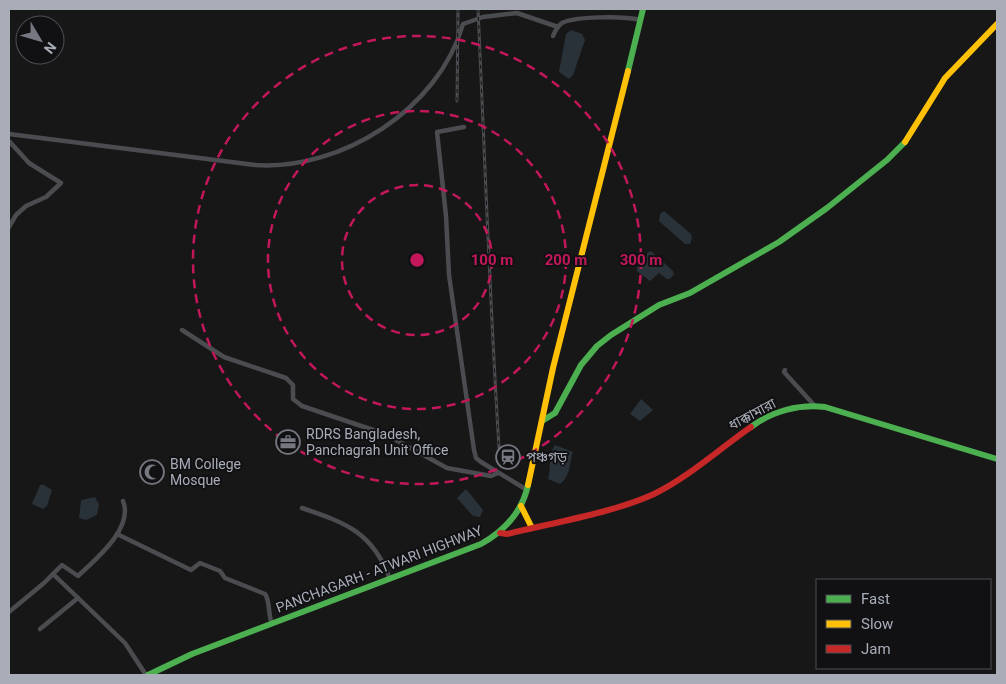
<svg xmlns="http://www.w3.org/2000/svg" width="1006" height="684" viewBox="0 0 1006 684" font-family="Roboto,'Noto Sans Bengali',sans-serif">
<rect width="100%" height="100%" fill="#171717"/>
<g fill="#2a3239">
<polygon points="571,30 582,34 585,40 573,75 569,79 559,72 566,34"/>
<polygon points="664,211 691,234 692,238 690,244 685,244 659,221 660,214"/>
<polygon points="651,251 673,271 674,274 670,279 667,279 659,273 650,281 637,271 637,267 646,264 647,253"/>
<polygon points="641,399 653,410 640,421 630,414"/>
<path d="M 555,445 L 573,452 C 569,463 571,476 560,484 L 548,479 C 552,466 547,457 555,445 Z"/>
<polygon points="40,485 44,485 52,490 47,506 43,509 32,504"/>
<polygon points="466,489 483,510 480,517 473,516 457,498"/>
<polygon points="95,497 99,504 97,515 86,520 79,518 81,500"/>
</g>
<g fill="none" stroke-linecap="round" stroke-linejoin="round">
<g stroke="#4b4c50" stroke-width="4.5">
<path d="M 553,36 C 555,31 558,26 562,23 C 575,16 625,16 640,20"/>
<polyline points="464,127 437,132 446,216 449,275 474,450 476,458 481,462 527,490"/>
<path d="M 9,134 L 255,165 C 341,171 439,109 463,24 L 483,17 L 517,13 L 558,27"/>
<polyline points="9,141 29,163 61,183 46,197 26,206 16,215 9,227"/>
<polyline points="182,330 224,357 286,378 293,385 293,399 302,406 385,434 447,468 491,476 498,473"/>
<polyline points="785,370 784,372 814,405"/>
<path d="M 302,508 C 347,523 373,533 390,579"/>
<path d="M 117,534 L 191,570 L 200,563 L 220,571 L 225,578 L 265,594 C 270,600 268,615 272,624"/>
<polyline points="53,574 125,643 146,675"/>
<path d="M 9,612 L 44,583 L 62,565 L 78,576 C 96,559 134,528 123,501"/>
<polyline points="40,629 78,598"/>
</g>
<g stroke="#4caf50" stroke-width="6">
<polyline points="628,71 643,9"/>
<polyline points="542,421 555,413 581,365 597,346 611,335 659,305 690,293 779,242 827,208 887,160 905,142"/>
<path d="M 751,427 C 772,411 799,404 825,407 L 997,459"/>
<path d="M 148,675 L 192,654 L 481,544 C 504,531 522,513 528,485"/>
</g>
<g stroke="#ffc107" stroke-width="6">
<polyline points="905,142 945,78 997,24"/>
<polyline points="528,485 553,368 628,71"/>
<polyline points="521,506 532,528"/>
</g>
<path stroke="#c62828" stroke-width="6" d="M 500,533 L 507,534 C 551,523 613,513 654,494 C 689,477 719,449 751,427"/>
<g stroke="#4b4c4f" stroke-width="3">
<g id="rail">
<path d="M 478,9 C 485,160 490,311 500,463"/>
<polyline points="457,101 458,9"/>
</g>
</g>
<use href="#rail" stroke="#111113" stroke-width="1" stroke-dasharray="4" stroke-linecap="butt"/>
</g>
<g fill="none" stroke="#c2185b" stroke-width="2.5" stroke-dasharray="9 6">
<circle cx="417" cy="260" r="75"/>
<circle cx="417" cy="260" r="149"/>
<circle cx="417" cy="260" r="224"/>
</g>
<defs>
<g id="office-ring" transform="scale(1.25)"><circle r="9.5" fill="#111113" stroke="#757880" stroke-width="1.5"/><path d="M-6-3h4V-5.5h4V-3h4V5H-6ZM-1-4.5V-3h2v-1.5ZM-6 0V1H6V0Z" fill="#757880"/></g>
<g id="station-ring" transform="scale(1.25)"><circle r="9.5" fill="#111113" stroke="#757880" stroke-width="1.5"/><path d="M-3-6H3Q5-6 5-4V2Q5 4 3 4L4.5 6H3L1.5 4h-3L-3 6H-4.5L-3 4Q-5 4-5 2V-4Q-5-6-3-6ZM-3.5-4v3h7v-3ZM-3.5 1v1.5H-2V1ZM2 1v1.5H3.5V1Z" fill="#757880"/></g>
<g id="mosque-ring" transform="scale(1.25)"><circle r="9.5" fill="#111113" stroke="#757880" stroke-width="1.5"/><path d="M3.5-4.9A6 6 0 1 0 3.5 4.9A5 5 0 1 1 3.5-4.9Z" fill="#757880"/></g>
</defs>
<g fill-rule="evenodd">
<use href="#office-ring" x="288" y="442"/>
<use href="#station-ring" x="508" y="457"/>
<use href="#mosque-ring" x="152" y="472"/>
</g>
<g text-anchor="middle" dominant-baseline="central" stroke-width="4" stroke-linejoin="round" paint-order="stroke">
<g font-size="14" fill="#a8adb8" stroke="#111113">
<text transform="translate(752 414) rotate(-28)">ধাক্কামারা</text>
<text transform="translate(379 569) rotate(-21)">PANCHAGARH - ATWARI HIGHWAY</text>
</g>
<g font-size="14" fill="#a8adb8" stroke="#111113" text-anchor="start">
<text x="306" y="434">RDRS Bangladesh,<tspan x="306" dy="16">Panchagrah Unit Office</tspan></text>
<text x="526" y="457">পঞ্চগড়</text>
<text x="170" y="464">BM College<tspan x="170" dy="16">Mosque</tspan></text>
</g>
</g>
<circle cx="417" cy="260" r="8" fill="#c2185b" stroke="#111113" stroke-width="2.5"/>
<g font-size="15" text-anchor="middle" font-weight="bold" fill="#c2185b" stroke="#111113" stroke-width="4" stroke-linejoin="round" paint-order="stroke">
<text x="492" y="265">100 m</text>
<text x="566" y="265">200 m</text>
<text x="641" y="265">300 m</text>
</g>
<rect width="1006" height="684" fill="none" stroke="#a8adb8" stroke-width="20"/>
<rect x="816" y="579" width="175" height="90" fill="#111113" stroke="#4d4f55"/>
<rect x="826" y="595" width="25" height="8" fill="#4caf50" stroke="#4d4f55"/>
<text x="861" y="604" font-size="15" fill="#a8adb8">Fast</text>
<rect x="826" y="620" width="25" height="8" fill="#ffc107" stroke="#4d4f55"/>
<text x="861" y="629" font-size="15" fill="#a8adb8">Slow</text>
<rect x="826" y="645" width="25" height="8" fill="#c62828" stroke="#4d4f55"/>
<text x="861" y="654" font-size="15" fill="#a8adb8">Jam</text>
<g transform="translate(40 40) rotate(128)"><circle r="24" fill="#111113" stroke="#4d4f55"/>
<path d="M0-4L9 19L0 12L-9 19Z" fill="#757880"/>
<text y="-8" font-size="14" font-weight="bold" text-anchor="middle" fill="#a8adb8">N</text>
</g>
</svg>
